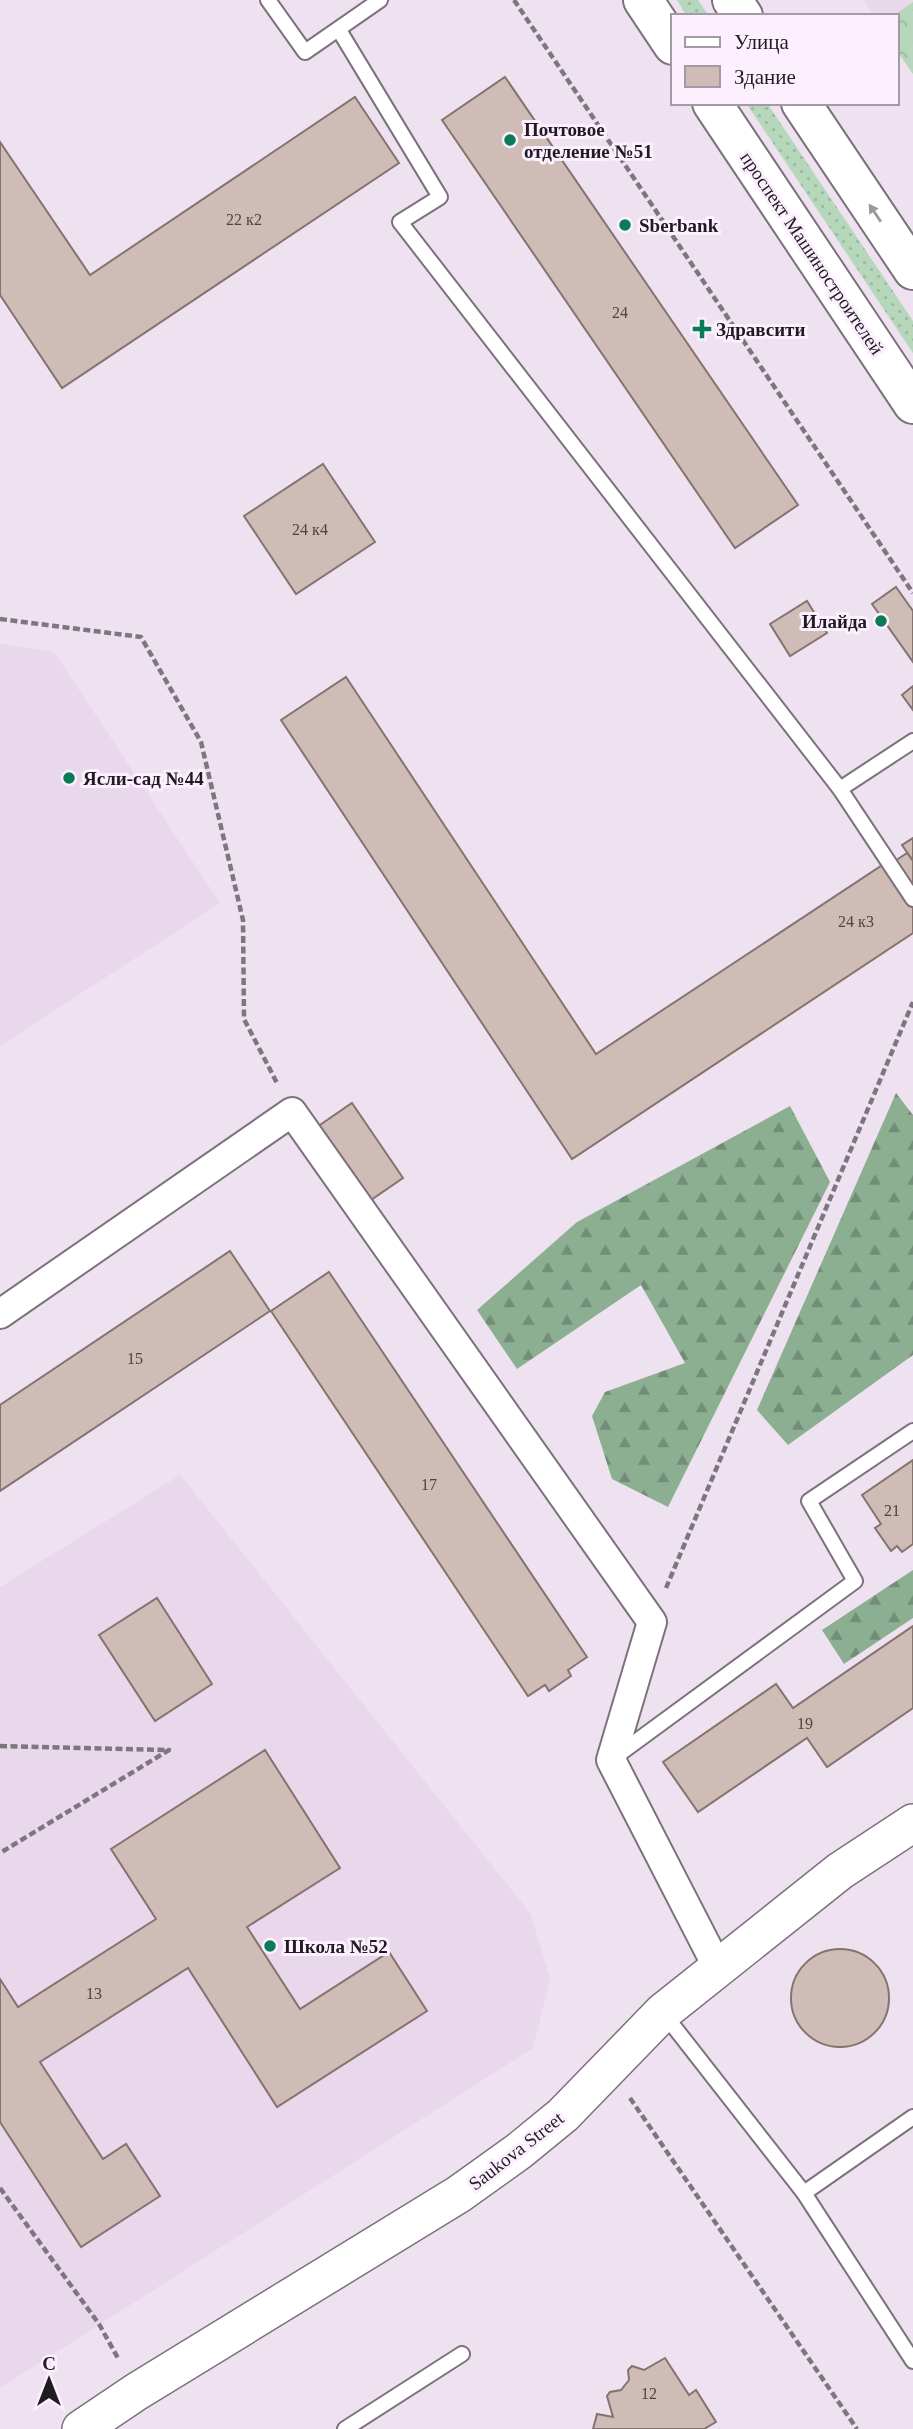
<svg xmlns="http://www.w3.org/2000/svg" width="913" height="2429" viewBox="0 0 913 2429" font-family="Georgia,serif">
<defs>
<pattern id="grass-dots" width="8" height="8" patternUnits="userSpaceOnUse" patternTransform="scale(1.75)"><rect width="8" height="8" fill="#b6d7bc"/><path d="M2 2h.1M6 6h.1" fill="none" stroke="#9cb8a1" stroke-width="1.8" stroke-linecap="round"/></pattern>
<pattern id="forest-firs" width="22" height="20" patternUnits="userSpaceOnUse" patternTransform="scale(1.75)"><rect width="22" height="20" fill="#8caf92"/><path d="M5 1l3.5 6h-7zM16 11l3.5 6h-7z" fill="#728e77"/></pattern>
<pattern id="park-crowns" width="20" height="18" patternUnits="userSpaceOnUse" patternTransform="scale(1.75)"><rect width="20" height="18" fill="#b6d7bc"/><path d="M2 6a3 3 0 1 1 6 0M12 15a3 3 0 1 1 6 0" fill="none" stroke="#9cb8a1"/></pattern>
</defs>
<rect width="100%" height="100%" fill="#eee2f0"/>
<g fill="#e9d7eb">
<polygon points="864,0 913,0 913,2 893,16 874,16"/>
<polygon points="0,644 54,652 220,903 0,1046"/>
<polygon points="180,1475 530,1913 550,1978 533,2048 0,2388 0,1587"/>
</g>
<g fill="url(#grass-dots)">
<polygon points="677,0 698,0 709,16 687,16"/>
<polygon points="746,103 767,103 913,321 913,353"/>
</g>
<g fill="url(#forest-firs)">
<polygon points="896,1093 913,1115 913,1355 788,1445 757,1410"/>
<polygon points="790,1106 830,1182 668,1507 612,1479 592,1416 605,1392 685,1363 641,1285 517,1369 477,1310 577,1222"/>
<polygon points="913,1570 913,1618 844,1664 822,1630"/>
</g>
<polygon fill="url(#park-crowns)" points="913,2 913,74 897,51 897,16 893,16"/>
<g fill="#d0bcb7" stroke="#85736f" stroke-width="2">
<polygon points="505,77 798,505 735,548 442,120"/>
<polygon points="355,97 399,163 62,388 0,295 0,142 90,275"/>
<polygon points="323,464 375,542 296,594 244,516"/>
<polygon points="896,587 913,611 913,662 872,604"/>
<polygon points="807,601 827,633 790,656 770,624"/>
<polygon points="346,677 596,1054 884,864 913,908 913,933 572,1159 281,720"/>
<polygon points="913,686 913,710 902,695"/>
<polygon points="913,838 913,861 902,845"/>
<polygon points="907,853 913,861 913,908 886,867"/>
<polygon points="352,1103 403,1178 368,1202 317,1127"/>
<polygon points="230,1251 270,1311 0,1491 0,1405"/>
<polygon points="329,1272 587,1657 568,1670 571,1676 549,1691 545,1685 528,1696 271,1311"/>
<polygon points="913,1460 913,1544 902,1552 897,1546 891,1551 875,1528 881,1524 862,1495"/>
<polygon points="157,1598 212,1684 155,1721 99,1635"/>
<polygon points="913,1626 913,1708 827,1767 807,1738 698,1812 663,1762 776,1684 793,1708"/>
<polygon points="265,1750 340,1868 247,1927 300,2009 389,1952 427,2011 277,2107 188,1968 40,2062 103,2159 126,2144 160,2196 81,2247 0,2122 0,1979 18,2007 156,1919 111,1849"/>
<circle cx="840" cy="1998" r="49"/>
<polygon points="665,2358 689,2395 696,2390 716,2422 704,2429 593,2429 597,2414 613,2417 607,2396 610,2392 621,2390 629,2380 628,2370 632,2366 644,2370"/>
</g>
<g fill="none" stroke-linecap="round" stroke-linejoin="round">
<g stroke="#7c717d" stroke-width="18">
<g id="service">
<polyline points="268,0 305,52 380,0"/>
<polyline points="339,30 440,197 400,222 840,789 913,741"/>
<polyline points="840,789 913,899"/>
<polyline points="615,1757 855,1581 809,1501 913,1431"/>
<polyline points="664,2014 804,2193 913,2117"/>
<polyline points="804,2193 913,2361"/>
<polyline points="345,2429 462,2354"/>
</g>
</g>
<g stroke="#7c717d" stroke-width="32">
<polyline id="minor" points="0,1314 292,1112 652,1622 611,1760 719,1970"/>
</g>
<g stroke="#7c717d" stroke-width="40">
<polyline id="tertiary" points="81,2429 136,2392 459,2194 519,2151 563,2115 663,2012 840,1871 913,1823"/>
</g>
<g stroke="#7c717d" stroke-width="42">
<g id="secondary">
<polyline points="643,0 673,45"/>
<polyline points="732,0 743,16"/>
<polyline points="712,103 913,404"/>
<polyline points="801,103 913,270"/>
</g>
</g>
<g stroke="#7d767f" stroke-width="4.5" stroke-dasharray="7 3.5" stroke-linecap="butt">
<polyline points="514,0 913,593"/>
<polyline points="0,619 141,637 201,742 243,920 244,1019 278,1085"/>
<polyline points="666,1588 913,1002"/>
<polyline points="0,1746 169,1750 0,1853"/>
<polyline points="630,2098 857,2429"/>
<polyline points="0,2188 99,2324 119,2360"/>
</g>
<use href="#service" stroke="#fff" stroke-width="14"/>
<use href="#minor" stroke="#fff" stroke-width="28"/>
<use href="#tertiary" stroke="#fff" stroke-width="37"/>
<use href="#secondary" stroke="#fff" stroke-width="38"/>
</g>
<defs><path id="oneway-solid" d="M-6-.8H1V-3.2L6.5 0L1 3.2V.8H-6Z" transform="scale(1.75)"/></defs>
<use fill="#9a989b" href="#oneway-solid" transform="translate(875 213) rotate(-124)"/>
<g fill="#0a7b57" stroke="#fceffe" stroke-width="2.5">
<circle cx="510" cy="140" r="7"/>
<circle cx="625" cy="225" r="7"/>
<path d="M698.5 318.5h7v7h7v7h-7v7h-7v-7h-7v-7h7z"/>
<circle cx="881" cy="621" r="7"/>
<circle cx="69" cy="778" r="7"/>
<circle cx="270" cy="1946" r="7"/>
</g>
<g text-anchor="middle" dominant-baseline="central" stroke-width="6" stroke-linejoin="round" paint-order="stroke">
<g font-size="16" fill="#4b4346">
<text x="244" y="219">22 к2</text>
<text x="620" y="312">24</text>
<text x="310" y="529">24 к4</text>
<text x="856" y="921">24 к3</text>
<text x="135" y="1358">15</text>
<text x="429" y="1484">17</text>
<text x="892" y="1510">21</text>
<text x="805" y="1723">19</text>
<text x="94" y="1993">13</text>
<text x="649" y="2393">12</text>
</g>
<g font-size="19" font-weight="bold" fill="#1f1b20" stroke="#fceffe" text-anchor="start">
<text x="524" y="129">Почтовое<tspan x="524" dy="22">отделение №51</tspan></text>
<text x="639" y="225">Sberbank</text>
<text x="716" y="329">Здравсити</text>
<text x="867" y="621" text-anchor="end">Илайда</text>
<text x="83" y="778">Ясли-сад №44</text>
<text x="284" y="1946">Школа №52</text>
</g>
<g font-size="19" fill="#1f1b20" stroke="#fceffe">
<text transform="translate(812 253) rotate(56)">проспект Машиностроителей</text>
<text transform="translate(516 2151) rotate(-38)">Saukova Street</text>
</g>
</g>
<rect x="671" y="14" width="228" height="91" fill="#fceffe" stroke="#a49aa5" stroke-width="2"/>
<rect x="685" y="37" width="35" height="10" fill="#ffffff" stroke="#a49aa5" stroke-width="2"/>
<text x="734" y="49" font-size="21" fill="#1f1b20">Улица</text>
<rect x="685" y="66" width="35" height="21" fill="#d0bcb7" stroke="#a49aa5" stroke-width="2"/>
<text x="734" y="84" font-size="21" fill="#1f1b20">Здание</text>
<g transform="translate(49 2380)" stroke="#fceffe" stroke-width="5" paint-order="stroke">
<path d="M0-5L12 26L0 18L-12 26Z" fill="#1f1b20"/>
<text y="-10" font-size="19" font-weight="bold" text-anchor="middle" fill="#1f1b20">С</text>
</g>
</svg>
